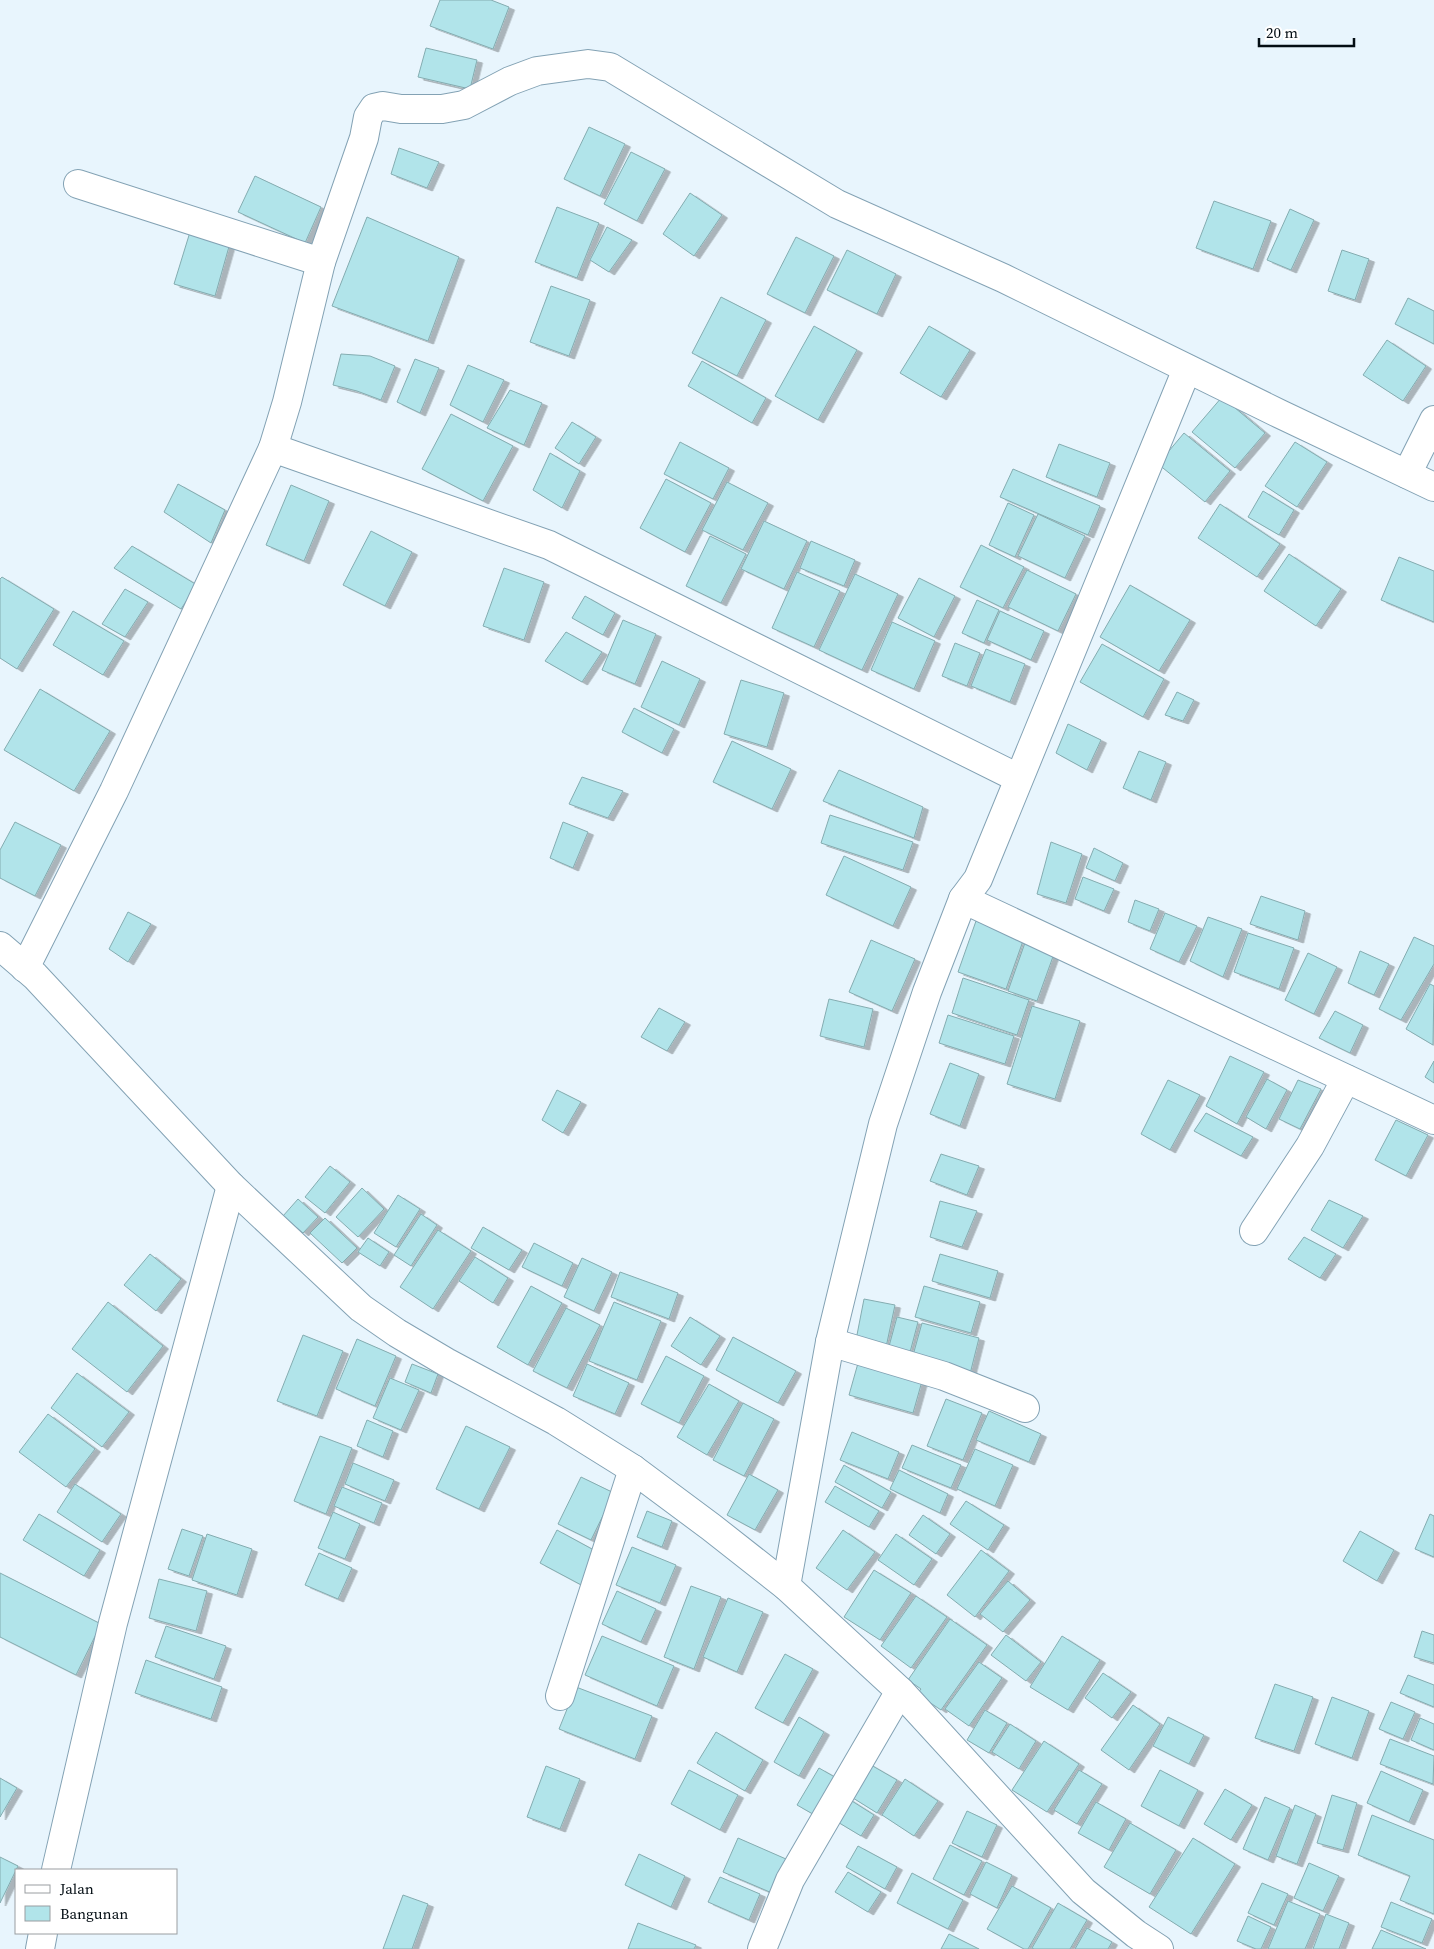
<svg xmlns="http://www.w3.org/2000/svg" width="1434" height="1949" viewBox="0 0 1434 1949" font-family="'Source Serif 4',serif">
<defs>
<filter id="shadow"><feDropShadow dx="5.5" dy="3" stdDeviation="0" flood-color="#0004"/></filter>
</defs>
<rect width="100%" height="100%" fill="#e8f5fd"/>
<g fill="#b1e4ea" stroke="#84acb0" filter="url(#shadow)">
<polygon points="440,0 491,0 509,7 493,49 430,26"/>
<polygon points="426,48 477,60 470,89 418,77"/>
<polygon points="589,127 625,144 600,196 564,179"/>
<polygon points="399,148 439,162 427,188 391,174"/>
<polygon points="631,152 665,169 637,221 604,204"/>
<polygon points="255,176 321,207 305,243 238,212"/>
<polygon points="690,193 722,215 694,256 663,234"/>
<polygon points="1214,201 1271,221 1253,269 1196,248"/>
<polygon points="557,207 599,223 577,278 535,262"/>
<polygon points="1290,209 1314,220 1291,270 1267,260"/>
<polygon points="367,217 459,257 428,341 332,306"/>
<polygon points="607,227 632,240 609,272 590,260"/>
<polygon points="190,232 230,243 215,296 174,284"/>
<polygon points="796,237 834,256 805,313 767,294"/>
<polygon points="847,250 896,274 877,314 827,290"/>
<polygon points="1342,250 1369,259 1355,300 1328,291"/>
<polygon points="551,286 590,300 569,356 530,342"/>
<polygon points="721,297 766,320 737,376 692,353"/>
<polygon points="1408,298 1434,311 1434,344 1395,324"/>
<polygon points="814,326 857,350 818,420 775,396"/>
<polygon points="929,326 970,350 941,397 900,373"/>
<polygon points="1387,340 1426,366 1403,401 1363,375"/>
<polygon points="341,354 370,356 395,366 381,400 357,391 333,385"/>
<polygon points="415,359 439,368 420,413 397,402"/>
<polygon points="702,361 766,398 752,423 688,386"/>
<polygon points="468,365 504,380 483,422 450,405"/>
<polygon points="510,390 542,403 524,445 487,428"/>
<polygon points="1222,397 1265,433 1235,468 1192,432"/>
<polygon points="451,414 513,446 483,501 422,469"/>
<polygon points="572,422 596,437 579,464 555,448"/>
<polygon points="1184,433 1230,471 1205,502 1158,464"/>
<polygon points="680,442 729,468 713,499 664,474"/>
<polygon points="1295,442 1327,462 1297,507 1265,486"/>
<polygon points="1059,444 1110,463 1097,497 1046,477"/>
<polygon points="550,453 580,471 562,508 533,490"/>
<polygon points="1013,469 1100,506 1088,535 1000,497"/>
<polygon points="666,479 711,503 685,552 640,528"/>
<polygon points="727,482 768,503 743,550 702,530"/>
<polygon points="178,484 225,510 211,543 164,512"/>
<polygon points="291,485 329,501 304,561 266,545"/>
<polygon points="1263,491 1294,510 1279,535 1248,517"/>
<polygon points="1008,503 1034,515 1015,557 989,545"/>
<polygon points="1220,504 1280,544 1257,577 1198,538"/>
<polygon points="1038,514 1085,536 1065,578 1018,556"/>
<polygon points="764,521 807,541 784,589 741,569"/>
<polygon points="371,531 412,552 385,606 343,585"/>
<polygon points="710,536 746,554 721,603 686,586"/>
<polygon points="811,541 855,560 844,586 800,568"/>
<polygon points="981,545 1024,567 1003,608 960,587"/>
<polygon points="132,546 197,585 181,609 114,568"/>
<polygon points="1289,554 1341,589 1316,626 1264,591"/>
<polygon points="1399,557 1434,571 1434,622 1381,600"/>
<polygon points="504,568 544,582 524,640 483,626"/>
<polygon points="1027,570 1076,594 1058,631 1008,607"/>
<polygon points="797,572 840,591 814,647 772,628"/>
<polygon points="855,574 898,594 862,670 819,650"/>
<polygon points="2,577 54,609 17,669 0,658 0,579"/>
<polygon points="919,578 955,596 934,637 898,618"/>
<polygon points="1130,585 1190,620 1159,671 1100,637"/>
<polygon points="125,589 148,602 125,637 102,624"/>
<polygon points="585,596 615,613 603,635 572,618"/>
<polygon points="977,600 999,610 984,643 962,633"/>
<polygon points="73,611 124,641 103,675 53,645"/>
<polygon points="1000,611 1044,631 1031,660 987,640"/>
<polygon points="623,620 656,634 635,684 602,670"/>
<polygon points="892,622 935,641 914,689 871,670"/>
<polygon points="566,632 602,652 582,682 545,661"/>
<polygon points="955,643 980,653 967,686 942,676"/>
<polygon points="1102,644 1164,679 1143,717 1080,682"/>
<polygon points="986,649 1025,664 1010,702 971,686"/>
<polygon points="662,661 700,679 679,725 641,707"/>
<polygon points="741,680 784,693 767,747 724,734"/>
<polygon points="40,689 110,731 74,791 4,750"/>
<polygon points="1177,692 1194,700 1183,721 1165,715"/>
<polygon points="634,708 674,729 662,753 622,732"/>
<polygon points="1068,724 1101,740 1087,770 1056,753"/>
<polygon points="732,741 791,769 772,809 713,782"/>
<polygon points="1139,751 1166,762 1151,800 1123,788"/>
<polygon points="839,770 923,807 914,838 823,801"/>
<polygon points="582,777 623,791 608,818 569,804"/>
<polygon points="830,815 913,842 903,870 821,843"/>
<polygon points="15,822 61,845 35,896 0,878 0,850"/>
<polygon points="563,822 588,832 573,868 550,858"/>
<polygon points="1051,842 1082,854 1066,903 1037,894"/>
<polygon points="1094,848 1123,863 1115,881 1086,868"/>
<polygon points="844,856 911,887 893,926 826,895"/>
<polygon points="1083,877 1114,889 1104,911 1075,899"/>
<polygon points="1261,896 1305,911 1298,940 1250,924"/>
<polygon points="1135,900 1159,909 1150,931 1128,922"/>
<polygon points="128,912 151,924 128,962 109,949"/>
<polygon points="1165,913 1197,926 1179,962 1150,949"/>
<polygon points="1208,917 1242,929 1223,977 1190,961"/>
<polygon points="976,921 1024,938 1006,989 958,972"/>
<polygon points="1248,933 1294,948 1279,989 1234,972"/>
<polygon points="1414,937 1434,946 1434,964 1401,1020 1379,1009"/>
<polygon points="871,940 915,959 892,1011 849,992"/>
<polygon points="1026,940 1055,951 1037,1001 1008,991"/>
<polygon points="1360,951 1389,964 1374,995 1348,983"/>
<polygon points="1308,953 1337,967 1314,1014 1285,1000"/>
<polygon points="963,978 1029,1000 1017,1035 952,1013"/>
<polygon points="1430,984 1434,986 1433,1045 1406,1029"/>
<polygon points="829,999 873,1009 864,1047 820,1036"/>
<polygon points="1032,1006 1080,1021 1055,1099 1007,1084"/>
<polygon points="659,1008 685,1022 667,1051 641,1037"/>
<polygon points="1335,1011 1363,1025 1350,1053 1319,1038"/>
<polygon points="948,1015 1014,1036 1005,1064 939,1043"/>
<polygon points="1230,1056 1264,1072 1237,1124 1206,1106"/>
<polygon points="1434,1061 1434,1083 1425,1077"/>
<polygon points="950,1063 979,1074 960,1126 930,1114"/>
<polygon points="1267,1079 1287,1090 1266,1129 1246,1117"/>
<polygon points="1168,1080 1200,1095 1170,1150 1141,1134"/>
<polygon points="1298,1080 1321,1089 1300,1129 1279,1119"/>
<polygon points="557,1090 581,1102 563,1133 542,1120"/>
<polygon points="1206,1113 1253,1137 1241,1156 1194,1131"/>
<polygon points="1396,1120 1428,1135 1406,1176 1375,1160"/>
<polygon points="941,1154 979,1166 967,1195 930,1181"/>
<polygon points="330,1166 350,1182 325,1213 305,1197"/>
<polygon points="362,1188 384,1209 358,1237 336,1217"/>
<polygon points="398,1195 420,1209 396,1247 374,1233"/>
<polygon points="298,1199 318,1217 303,1233 283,1216"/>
<polygon points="1329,1200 1363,1216 1343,1248 1311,1230"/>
<polygon points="940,1201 977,1211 962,1247 930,1237"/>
<polygon points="421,1214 437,1225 411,1266 394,1255"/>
<polygon points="325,1218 357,1248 342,1263 310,1233"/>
<polygon points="483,1227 522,1250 509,1270 471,1248"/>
<polygon points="438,1230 471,1251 433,1309 400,1287"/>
<polygon points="1304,1237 1336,1254 1320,1278 1288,1259"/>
<polygon points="368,1238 389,1252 380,1266 358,1252"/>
<polygon points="534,1243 573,1263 562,1286 522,1267"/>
<polygon points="150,1254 181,1279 156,1311 124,1285"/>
<polygon points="940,1254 998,1271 990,1298 932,1281"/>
<polygon points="475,1257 508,1278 493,1303 459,1281"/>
<polygon points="582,1258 612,1272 594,1311 564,1297"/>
<polygon points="620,1272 678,1293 669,1319 611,1297"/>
<polygon points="531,1286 562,1303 528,1365 497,1347"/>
<polygon points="924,1286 980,1302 971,1333 915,1317"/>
<polygon points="864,1299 895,1305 885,1352 855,1345"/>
<polygon points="108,1302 163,1346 127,1392 72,1349"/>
<polygon points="614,1302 661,1321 637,1380 589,1361"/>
<polygon points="566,1308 600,1325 567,1388 533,1371"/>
<polygon points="690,1317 720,1336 701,1365 671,1346"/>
<polygon points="897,1317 918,1322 909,1356 888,1350"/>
<polygon points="922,1323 979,1338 970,1374 912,1359"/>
<polygon points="303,1335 343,1351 317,1416 277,1401"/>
<polygon points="733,1337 796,1371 778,1403 716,1370"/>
<polygon points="357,1339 396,1356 375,1406 336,1389"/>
<polygon points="666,1356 704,1376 679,1423 641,1404"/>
<polygon points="860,1356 924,1374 913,1413 849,1395"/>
<polygon points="412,1364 438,1374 431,1393 405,1382"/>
<polygon points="587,1364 629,1383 615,1414 573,1396"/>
<polygon points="77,1373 129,1412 102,1447 51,1408"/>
<polygon points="390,1378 419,1390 401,1430 373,1418"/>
<polygon points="709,1384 739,1401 707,1455 677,1437"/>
<polygon points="946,1399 982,1413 963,1460 927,1446"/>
<polygon points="743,1403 774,1419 744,1476 713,1460"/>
<polygon points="989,1411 1041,1434 1029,1462 976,1440"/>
<polygon points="48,1414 95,1449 66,1487 19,1452"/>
<polygon points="367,1420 393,1431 383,1457 357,1446"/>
<polygon points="466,1426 510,1447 479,1509 436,1489"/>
<polygon points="852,1432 899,1452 888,1479 840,1460"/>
<polygon points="320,1436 352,1448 326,1514 294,1501"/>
<polygon points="912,1445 961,1465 951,1488 902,1468"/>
<polygon points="975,1449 1013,1465 995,1506 957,1489"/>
<polygon points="353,1463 394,1480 385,1501 345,1484"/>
<polygon points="844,1465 891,1492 882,1508 835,1482"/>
<polygon points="899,1470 948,1494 940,1513 890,1489"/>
<polygon points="749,1474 778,1490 755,1530 727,1515"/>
<polygon points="581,1477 614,1493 591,1540 558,1524"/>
<polygon points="75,1484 121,1514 102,1542 57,1512"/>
<polygon points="835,1486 879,1511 869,1527 825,1502"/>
<polygon points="342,1487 382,1503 374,1523 334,1506"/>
<polygon points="966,1501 1004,1525 988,1550 950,1524"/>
<polygon points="647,1511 672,1521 662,1547 637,1537"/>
<polygon points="333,1512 360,1524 345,1559 318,1548"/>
<polygon points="39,1514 100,1550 84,1576 23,1540"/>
<polygon points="1430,1514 1434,1516 1434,1557 1415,1549"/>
<polygon points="923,1515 950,1534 936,1554 909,1535"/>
<polygon points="182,1529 203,1536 189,1576 168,1569"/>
<polygon points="557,1530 603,1555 585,1587 540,1563"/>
<polygon points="843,1530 875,1552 847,1590 816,1568"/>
<polygon points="1360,1531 1394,1550 1377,1581 1343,1561"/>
<polygon points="207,1534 252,1549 237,1595 192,1580"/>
<polygon points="896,1534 932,1559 914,1585 878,1560"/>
<polygon points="632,1547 676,1565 660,1603 616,1585"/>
<polygon points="981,1550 1009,1571 975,1617 947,1595"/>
<polygon points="319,1553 352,1568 338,1599 305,1585"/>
<polygon points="874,1570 911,1593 880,1640 844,1617"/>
<polygon points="0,1573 101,1624 76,1675 0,1637"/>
<polygon points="159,1579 207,1591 196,1631 149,1618"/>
<polygon points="1008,1581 1030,1600 1003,1632 980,1614"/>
<polygon points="691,1586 721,1597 694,1669 664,1657"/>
<polygon points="617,1591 656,1609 641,1642 602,1624"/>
<polygon points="916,1596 947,1617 911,1668 881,1646"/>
<polygon points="728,1598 763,1612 737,1672 703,1657"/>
<polygon points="950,1619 987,1645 941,1710 917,1694 921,1689 908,1680"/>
<polygon points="166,1626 226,1646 214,1679 155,1657"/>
<polygon points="1422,1631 1434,1635 1434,1663 1414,1657"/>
<polygon points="1006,1635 1041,1662 1026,1681 991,1655"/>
<polygon points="602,1636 674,1666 657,1706 585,1675"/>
<polygon points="1062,1636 1100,1660 1068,1710 1030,1687"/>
<polygon points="785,1654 813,1669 783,1723 755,1708"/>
<polygon points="146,1660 222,1687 211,1719 135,1693"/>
<polygon points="979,1662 1002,1678 969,1726 945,1709"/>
<polygon points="1103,1673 1131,1692 1112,1718 1085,1698"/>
<polygon points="1408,1675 1434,1685 1434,1707 1400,1693"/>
<polygon points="1275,1684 1313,1697 1294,1751 1255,1738"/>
<polygon points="576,1687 652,1716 635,1759 559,1729"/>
<polygon points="1332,1697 1369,1711 1352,1758 1315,1744"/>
<polygon points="1391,1702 1415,1712 1403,1739 1379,1729"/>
<polygon points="1133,1705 1160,1724 1129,1770 1101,1750"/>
<polygon points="985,1710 1007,1723 989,1753 967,1740"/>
<polygon points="799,1717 824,1732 799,1776 774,1762"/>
<polygon points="1168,1717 1204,1735 1189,1764 1153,1746"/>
<polygon points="1420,1718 1434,1724 1434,1750 1411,1740"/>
<polygon points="1010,1724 1036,1741 1019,1769 992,1752"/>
<polygon points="716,1732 763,1760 745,1791 697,1763"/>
<polygon points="1390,1739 1434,1756 1433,1784 1380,1764"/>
<polygon points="1044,1741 1079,1764 1047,1812 1012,1790"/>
<polygon points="864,1761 897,1780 877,1813 845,1793"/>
<polygon points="546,1766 580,1779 560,1829 527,1817"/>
<polygon points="819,1768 840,1780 818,1817 797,1805"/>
<polygon points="689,1770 738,1795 720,1830 671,1804"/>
<polygon points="1079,1770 1102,1784 1077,1824 1054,1810"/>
<polygon points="1160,1770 1198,1790 1179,1826 1141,1806"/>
<polygon points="1381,1771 1423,1790 1409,1822 1367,1803"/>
<polygon points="0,1778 17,1788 0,1817"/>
<polygon points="905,1779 938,1801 914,1836 882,1815"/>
<polygon points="1225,1789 1252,1805 1231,1840 1204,1824"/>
<polygon points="1332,1795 1357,1803 1343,1850 1317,1843"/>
<polygon points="844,1796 874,1815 861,1836 831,1818"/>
<polygon points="1265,1797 1290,1808 1268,1860 1243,1849"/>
<polygon points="1096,1802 1126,1819 1109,1850 1078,1833"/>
<polygon points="1295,1805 1316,1814 1297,1864 1276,1856"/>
<polygon points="967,1811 997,1825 982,1857 952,1843"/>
<polygon points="1372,1815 1434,1840 1434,1914 1400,1900 1410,1876 1358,1855"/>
<polygon points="1130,1823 1176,1850 1150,1894 1104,1867"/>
<polygon points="738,1838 786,1859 772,1893 723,1872"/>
<polygon points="1193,1838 1235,1864 1191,1934 1149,1907"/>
<polygon points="950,1845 982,1861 964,1895 933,1879"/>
<polygon points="858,1846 897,1867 885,1889 846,1867"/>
<polygon points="639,1854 685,1876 671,1907 625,1885"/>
<polygon points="0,1857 18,1866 0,1903"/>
<polygon points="986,1862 1012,1875 997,1908 970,1894"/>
<polygon points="1309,1863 1339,1876 1323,1911 1294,1898"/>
<polygon points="848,1872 881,1892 868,1912 835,1892"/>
<polygon points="912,1873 963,1900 948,1929 897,1903"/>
<polygon points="720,1877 760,1894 749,1920 708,1902"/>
<polygon points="1262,1883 1288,1894 1274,1925 1248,1913"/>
<polygon points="1012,1886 1051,1908 1028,1949 1024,1949 987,1929"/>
<polygon points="403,1895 428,1904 412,1949 383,1949"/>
<polygon points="1288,1901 1320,1914 1305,1949 1268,1949"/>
<polygon points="1391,1902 1432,1919 1422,1943 1381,1927"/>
<polygon points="1058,1903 1087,1920 1070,1949 1034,1949 1032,1948"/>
<polygon points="1326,1914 1349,1923 1339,1949 1313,1949"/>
<polygon points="1248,1916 1271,1927 1261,1949 1256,1949 1237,1941"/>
<polygon points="638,1923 696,1945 694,1949 628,1949"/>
<polygon points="1087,1928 1112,1942 1108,1949 1075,1949"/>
<polygon points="1381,1930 1426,1949 1372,1949"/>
<polygon points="949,1934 979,1949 941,1949"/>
</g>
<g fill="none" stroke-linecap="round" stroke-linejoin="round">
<g stroke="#83a2b4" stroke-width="30">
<g id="street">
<polyline points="78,184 321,262"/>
<polyline points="273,448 549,545 1018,778"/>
<polyline points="1407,474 1434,420"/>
<polyline points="963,899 1434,1120"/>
<polyline points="25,968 114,791 273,448 287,402 321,262 364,138 368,117 374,108 383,106 401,109 442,109 464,105 510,81 537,71 588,64 610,67 837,204 1003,278 1280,414 1434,487"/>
<polyline points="1254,1231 1310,1146 1346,1079"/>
<polyline points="830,1342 944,1376 1025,1408"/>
<polyline points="786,1586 830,1342 883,1124 927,992 963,899 978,879 1187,369"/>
<polyline points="560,1696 633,1469"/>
<polyline points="56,1870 113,1623 231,1186"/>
<polyline points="40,1949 43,1933"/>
<polyline points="762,1949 790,1880 900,1691"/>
</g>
</g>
<g stroke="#83a2b4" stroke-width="30">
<polyline id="secondary" points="0,946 35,976 231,1186 361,1308 397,1333 446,1362 556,1421 633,1469 711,1527 786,1586 900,1691 1083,1891 1136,1934 1159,1949"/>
</g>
<use href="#street" stroke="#fff" stroke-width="28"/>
<use href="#secondary" stroke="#fff" stroke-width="28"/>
</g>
<rect x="15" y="1869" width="162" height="65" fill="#ffffff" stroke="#9a9ea1"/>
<rect x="25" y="1885" width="25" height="8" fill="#ffffff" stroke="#9a9ea1"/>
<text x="60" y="1894" font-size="15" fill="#030d13">Jalan</text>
<rect x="25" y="1906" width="25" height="15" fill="#b1e4ea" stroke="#9a9ea1"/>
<text x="60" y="1919" font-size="15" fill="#030d13">Bangunan</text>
<path d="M1259 38v8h95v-8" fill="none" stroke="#030d13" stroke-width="2.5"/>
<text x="1266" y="38" font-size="15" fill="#030d13" stroke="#ffffff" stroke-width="4" paint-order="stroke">20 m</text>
</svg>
